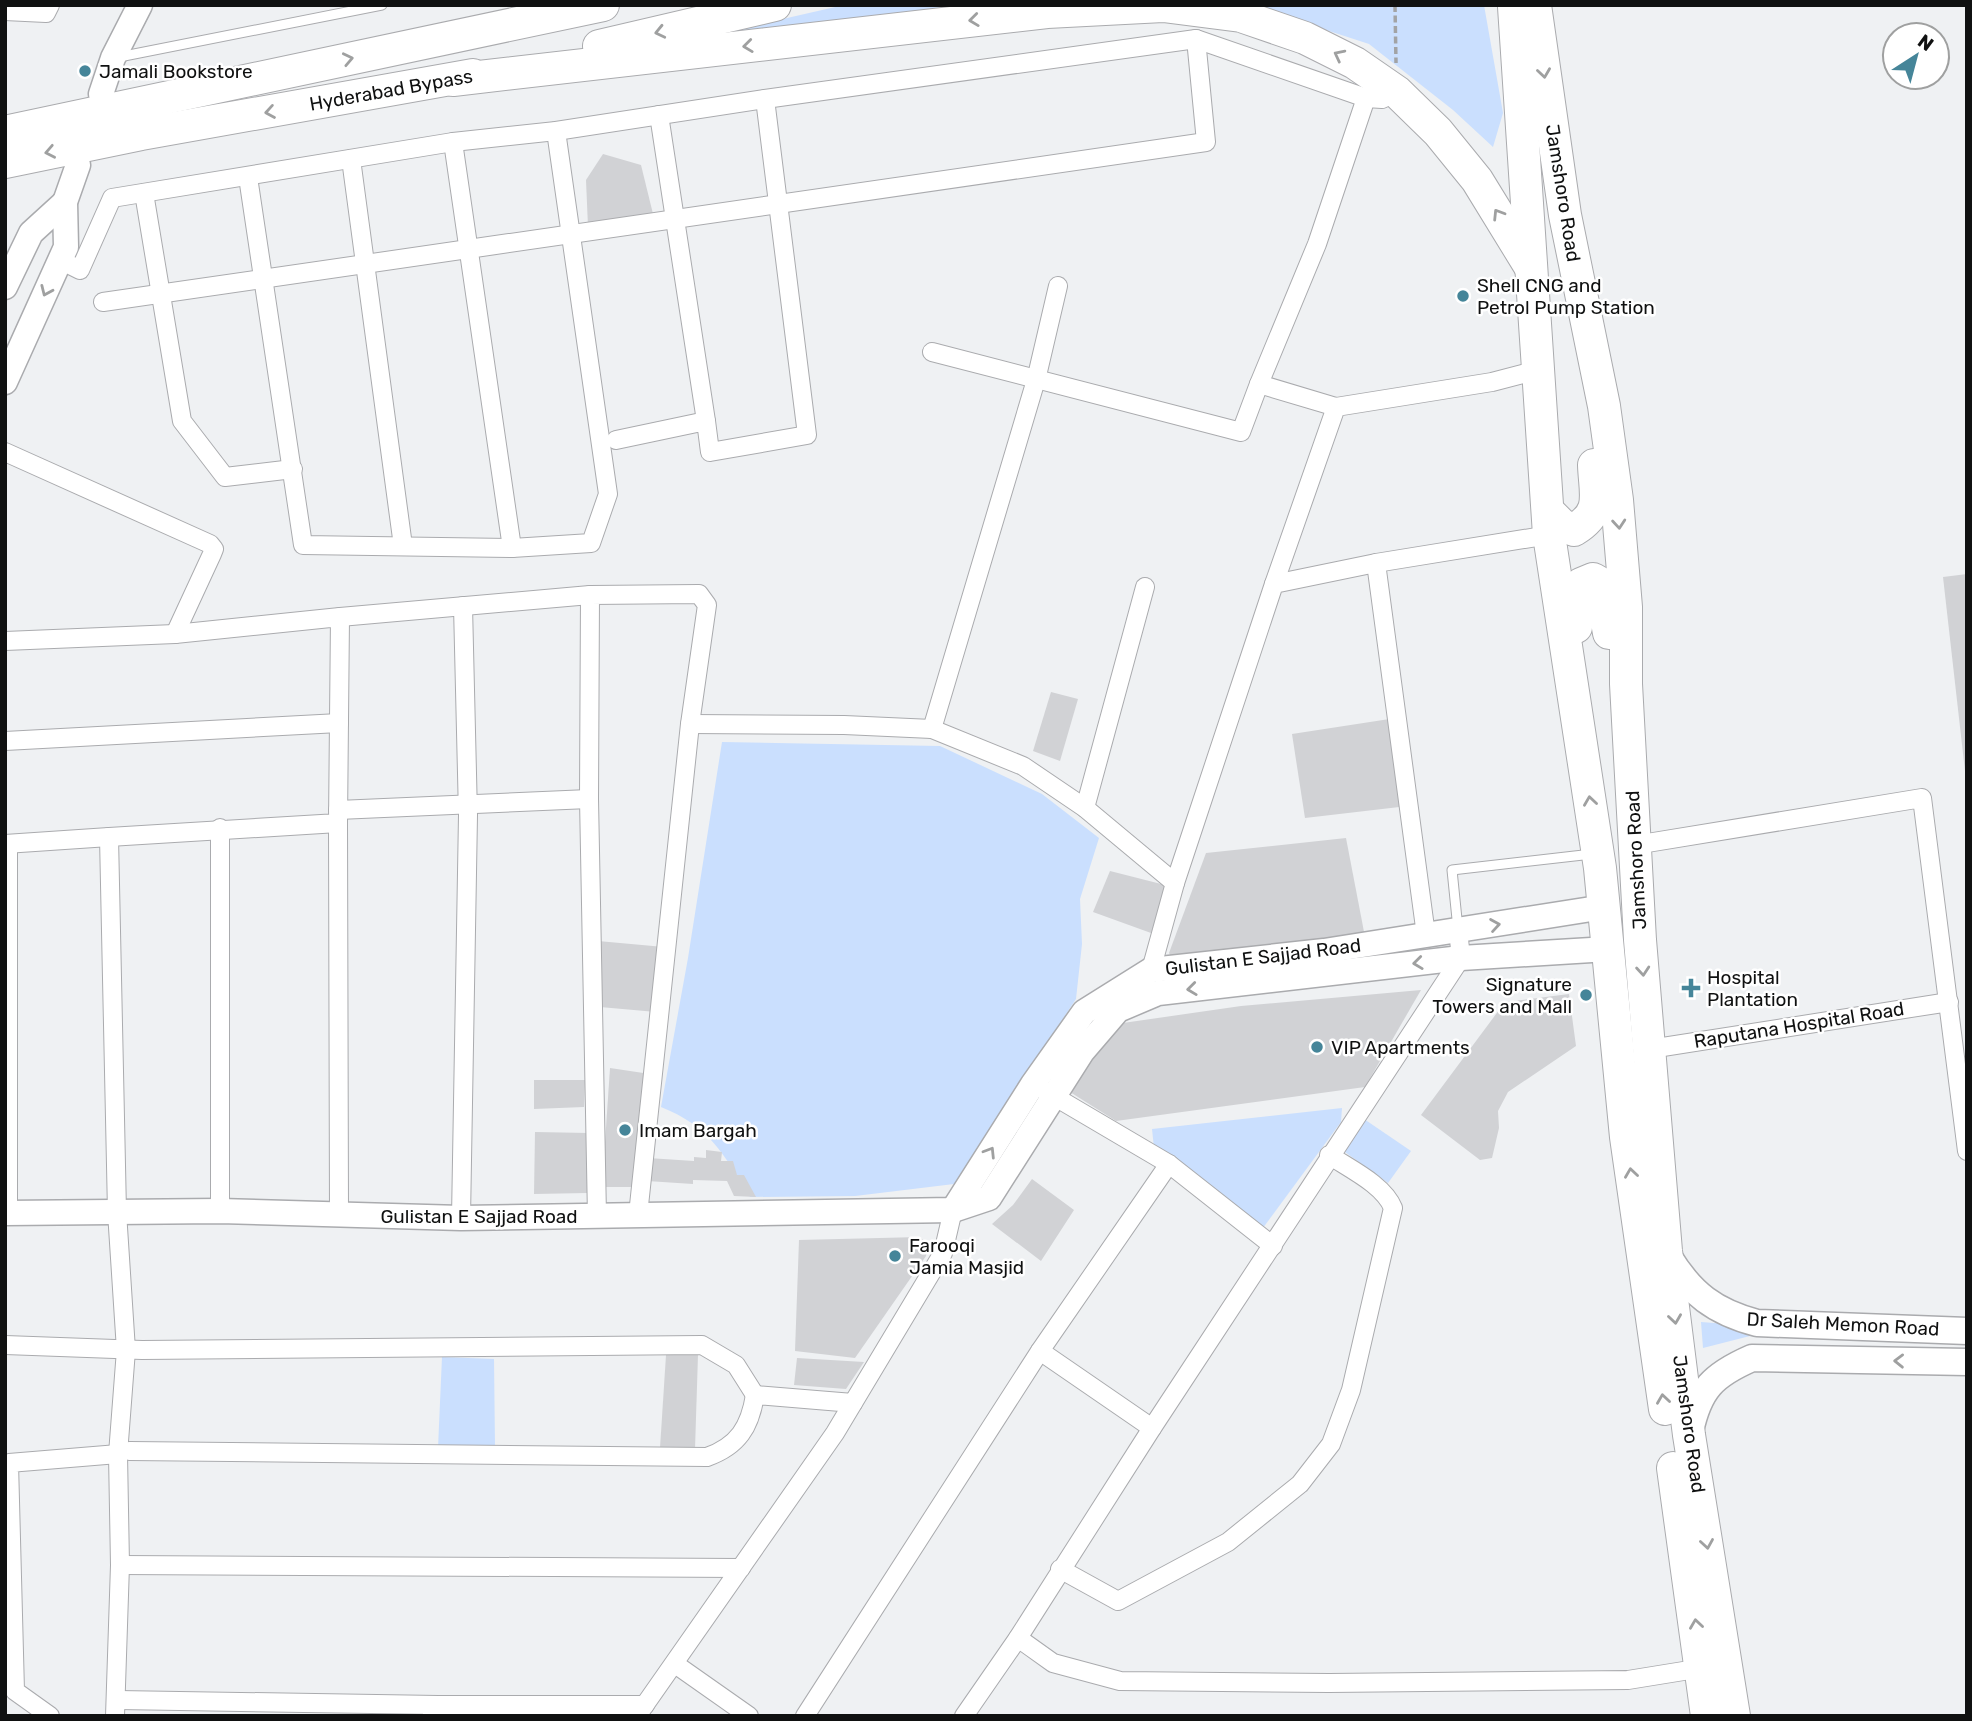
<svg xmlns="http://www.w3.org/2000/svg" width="1972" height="1721" viewBox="0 0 1972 1721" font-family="Rubik,sans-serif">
<rect width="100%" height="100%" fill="#eff1f3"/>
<g fill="#cadffe">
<polygon points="844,5 1012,5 717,34"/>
<polygon points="1249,5 1484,5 1503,113 1493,147 1453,110 1369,44"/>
<path d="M 722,742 L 940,746 L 1042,794 L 1099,838 L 1080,899 L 1082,944 L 1076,999 L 954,1184 L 855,1196 L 750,1197 C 724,1154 709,1126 661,1107 L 688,958 Z"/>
<polygon points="1342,1108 1341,1122 1260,1232 1154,1148 1152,1129"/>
<polygon points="1364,1119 1411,1151 1388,1183 1338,1147"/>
<polygon points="1701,1322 1820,1331 1819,1335 1750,1336 1703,1348"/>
<polygon points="442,1357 494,1359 495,1447 438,1448"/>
</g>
<g fill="#d1d2d5">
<polygon points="603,154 641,165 654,218 588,227 586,180"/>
<polygon points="1967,574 1967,771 1965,771 1943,577"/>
<polygon points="1051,692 1078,699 1060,761 1033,751"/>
<polygon points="1396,718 1408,806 1305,818 1292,734"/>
<polygon points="1346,838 1365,937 1177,967 1169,953 1206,853"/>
<polygon points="1110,871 1169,886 1151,933 1093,912"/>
<polygon points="598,941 664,947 656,1012 600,1007"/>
<polygon points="1421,990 1365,1087 1116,1121 1070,1092 1116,1024 1241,1006"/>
<polygon points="1569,994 1576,1046 1508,1092 1498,1111 1499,1128 1492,1158 1480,1160 1421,1115 1505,1002"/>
<polygon points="610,1068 650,1074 638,1187 602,1187"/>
<polygon points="534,1080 585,1080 584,1107 534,1109"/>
<polygon points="535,1132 589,1133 587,1193 534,1194"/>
<polygon points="706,1150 722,1152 721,1161 733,1161 737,1175 744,1175 756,1197 734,1196 727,1181 693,1180 693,1184 647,1181 648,1158 694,1161 694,1157 706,1158"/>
<polygon points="1032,1179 1074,1210 1041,1261 992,1224 1013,1205"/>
<polygon points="920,1237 928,1245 926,1256 855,1358 795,1351 799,1240"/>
<polygon points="666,1355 698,1355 695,1449 660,1448"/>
<polygon points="797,1358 864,1362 846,1389 794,1385"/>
</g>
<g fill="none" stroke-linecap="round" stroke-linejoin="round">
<g stroke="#aaabae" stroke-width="11">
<g id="lane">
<polyline points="119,57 382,5"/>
<polyline points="1458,929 1452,870 1592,854"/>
</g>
</g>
<g stroke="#aaabae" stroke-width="20">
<g id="street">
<polyline points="5,11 46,13 50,5"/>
<polyline points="659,115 706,421"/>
<polyline points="453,142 512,548"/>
<polyline points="351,159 403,546"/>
<polyline points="248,177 303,545 512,548 591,543 608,494 556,131"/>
<polyline points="144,193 182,421 225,477 293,469"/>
<polyline points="60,260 80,270 112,198 453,142 556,131 765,99 1196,39 1366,98 1382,99 1397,92"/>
<polyline points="103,302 1206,142 1196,39"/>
<polyline points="932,352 1241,432 1259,384 1336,407"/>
<polyline points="1259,384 1317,244 1366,98"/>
<polyline points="616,440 706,421 710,452 807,435 765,99"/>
<polyline points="5,452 210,544 214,549 212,554 175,634"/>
<polyline points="1376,563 1549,535"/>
<polyline points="1274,584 1336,407 1492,382 1538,370"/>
<polyline points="340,617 590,595"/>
<polyline points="5,641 175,634 340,617 338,823 109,837 117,1212 126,1350 118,1454 120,1565 115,1716"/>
<polyline points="690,724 844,725 932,729 1023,766 1085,808 1175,883 1151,970"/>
<polyline points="932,729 1036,380 1058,286"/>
<polyline points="5,741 339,723"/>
<polyline points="1085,808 1145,587"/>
<polyline points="338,810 589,799"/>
<polyline points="338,823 339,1214"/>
<polyline points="5,844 109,837"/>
<polyline points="1635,845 1922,798 1967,1151"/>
<polyline points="1175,883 1274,584 1376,563 1426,935"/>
<polyline points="1650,1049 1949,1002"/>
<polyline points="1045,1091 1169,1164 1273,1246"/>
<polyline points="220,1211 220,828"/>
<polyline points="8,1213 8,844"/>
<polyline points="597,1216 589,799 590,595 699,594 707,605 690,724 638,1215"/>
<polyline points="461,1218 468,815 463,606"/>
<polyline points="5,1345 142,1350 702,1345 736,1365 755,1395"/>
<polyline points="1040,1351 1152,1428"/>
<path d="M 129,1451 L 707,1457 C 738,1446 750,1427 755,1395 L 853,1403"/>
<polyline points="120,1565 741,1568"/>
<path d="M 1060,1569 L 1118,1601 L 1228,1542 L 1300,1484 L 1331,1444 L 1351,1390 L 1393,1208 C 1384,1185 1350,1169 1329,1155"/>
<polyline points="1018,1638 1053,1663 1120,1681 1329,1683 1628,1680 1702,1668"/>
<polyline points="675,1664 749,1716"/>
<polyline points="118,1700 438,1705"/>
<polyline points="432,1713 438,1705 645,1705"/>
<polyline points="50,1716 15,1691 9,1463 118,1454"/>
<polyline points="637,1716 835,1433 943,1253 953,1210"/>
<polyline points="805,1716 1040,1351 1169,1164"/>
<polyline points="964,1716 1018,1638 1152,1428 1461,958 1458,930"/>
</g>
</g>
<g stroke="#aaabae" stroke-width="27">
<g id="secondary">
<polyline points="101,94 113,58 140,5"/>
<polyline points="5,287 31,233 65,202"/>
<polyline points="5,382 66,247 65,202 78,165"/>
<polyline points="953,1210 1033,1084 1084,1012 1151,970 1324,951 1604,907"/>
<polyline points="5,1213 220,1211 461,1218 953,1210 989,1198 1082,1052 1118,1010 1158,993 1461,958 1608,949"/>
</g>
</g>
<g stroke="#aaabae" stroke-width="29">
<g id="primary">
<path d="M 1668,1256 C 1691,1294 1715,1312 1757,1323 L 1967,1331"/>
<path d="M 1690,1431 C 1699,1389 1713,1375 1752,1358 L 1967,1362"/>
</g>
</g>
<g stroke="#aaabae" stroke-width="34">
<g id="highway">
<polyline points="1535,5 1565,215 1604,406 1617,500 1626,607 1626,684 1640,940 1666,1251 1689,1435 1734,1716"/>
<polyline points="1514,7 1549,535 1600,868 1626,1137 1665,1409"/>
<polyline points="599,46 775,5"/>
<polyline points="453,80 1047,12 1163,6 1241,16 1305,38 1355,63 1397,92 1438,132 1477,180 1531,268"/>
<polyline points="5,132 603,5"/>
<polyline points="5,162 141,134 473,75"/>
<path d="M 1549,512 L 1562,525 L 1574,530 C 1604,512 1595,495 1594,465"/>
<polyline points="1576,627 1576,594 1581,584 1593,579 1600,583 1609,633"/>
<polyline points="1673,1468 1707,1716"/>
</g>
</g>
<polyline stroke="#a2a3a5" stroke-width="3.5" stroke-dasharray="7 3.5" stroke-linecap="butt" points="1395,5 1396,63"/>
<use href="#lane" stroke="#fff" stroke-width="9"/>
<use href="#street" stroke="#fff" stroke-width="18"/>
<use href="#secondary" stroke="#fff" stroke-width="24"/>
<use href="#primary" stroke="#fff" stroke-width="26"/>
<use href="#highway" stroke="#fff" stroke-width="32"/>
</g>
<defs><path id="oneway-chevron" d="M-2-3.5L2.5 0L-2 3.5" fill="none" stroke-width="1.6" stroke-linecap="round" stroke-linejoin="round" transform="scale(1.75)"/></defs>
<g stroke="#9fa0a0">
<use href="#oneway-chevron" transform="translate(974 20) rotate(173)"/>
<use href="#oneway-chevron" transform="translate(660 32) rotate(167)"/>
<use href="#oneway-chevron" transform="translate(748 46) rotate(173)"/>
<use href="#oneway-chevron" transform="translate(1339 55) rotate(-153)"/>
<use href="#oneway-chevron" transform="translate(348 59) rotate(-12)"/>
<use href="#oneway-chevron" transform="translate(1544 73) rotate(82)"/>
<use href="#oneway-chevron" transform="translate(270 112) rotate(170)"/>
<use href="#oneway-chevron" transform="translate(50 152) rotate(169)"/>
<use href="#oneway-chevron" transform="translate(1498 214) rotate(-122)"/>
<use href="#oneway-chevron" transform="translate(46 291) rotate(114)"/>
<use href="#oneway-chevron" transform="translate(1619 524) rotate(85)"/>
<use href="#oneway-chevron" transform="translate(1590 801) rotate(-98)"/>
<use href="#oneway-chevron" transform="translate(1495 925) rotate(-9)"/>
<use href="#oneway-chevron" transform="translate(1418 963) rotate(173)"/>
<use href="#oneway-chevron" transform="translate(1643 971) rotate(85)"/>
<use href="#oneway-chevron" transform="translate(1192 989) rotate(173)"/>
<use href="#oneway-chevron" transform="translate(990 1152) rotate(-58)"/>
<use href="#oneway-chevron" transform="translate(1631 1173) rotate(-98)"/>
<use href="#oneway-chevron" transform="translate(1675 1319) rotate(82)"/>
<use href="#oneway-chevron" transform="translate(1899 1361) rotate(-179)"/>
<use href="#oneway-chevron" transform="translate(1663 1399) rotate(-98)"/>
<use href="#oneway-chevron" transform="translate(1707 1544) rotate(81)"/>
<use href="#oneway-chevron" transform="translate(1696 1624) rotate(-98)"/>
</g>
<g fill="#458599" stroke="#fff" stroke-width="2.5">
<circle cx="85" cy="71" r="7"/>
<circle cx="1463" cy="296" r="7"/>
<path d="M1687.5 977.5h7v7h7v7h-7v7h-7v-7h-7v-7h7z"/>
<circle cx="1586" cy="995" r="7"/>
<circle cx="1317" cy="1047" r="7"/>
<circle cx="625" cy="1130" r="7"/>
<circle cx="895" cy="1256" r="7"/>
</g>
<g text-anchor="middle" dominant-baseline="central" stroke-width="5" stroke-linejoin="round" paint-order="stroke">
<g font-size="19" fill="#101111" stroke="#fff" text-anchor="start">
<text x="99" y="71">Jamali Bookstore</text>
<text x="1477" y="285">Shell CNG and<tspan x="1477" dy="22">Petrol Pump Station</tspan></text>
<text x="1707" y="977">Hospital<tspan x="1707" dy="22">Plantation</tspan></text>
<text x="1572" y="984" text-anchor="end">Signature<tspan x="1572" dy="22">Towers and Mall</tspan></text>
<text x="1331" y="1047">VIP Apartments</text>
<text x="639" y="1130">Imam Bargah</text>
<text x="909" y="1245">Farooqi<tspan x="909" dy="22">Jamia Masjid</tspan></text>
</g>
<g font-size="19" fill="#101111" stroke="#fff">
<text transform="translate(391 90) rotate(-10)">Hyderabad Bypass</text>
<text transform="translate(1563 193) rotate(81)">Jamshoro Road</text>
<text transform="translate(1636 860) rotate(-93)">Jamshoro Road</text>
<text transform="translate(1263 957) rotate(-7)">Gulistan E Sajjad Road</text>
<text transform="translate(1799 1025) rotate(-9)">Raputana Hospital Road</text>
<text x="479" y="1216">Gulistan E Sajjad Road</text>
<text transform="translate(1843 1324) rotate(3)">Dr Saleh Memon Road</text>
<text transform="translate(1689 1424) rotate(82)">Jamshoro Road</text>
</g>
</g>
<rect width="1972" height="1721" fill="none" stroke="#101111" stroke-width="14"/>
<g transform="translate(1916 56) rotate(36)"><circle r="33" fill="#ffffff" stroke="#9fa0a0" stroke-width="2"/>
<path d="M0-5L12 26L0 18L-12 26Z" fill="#458599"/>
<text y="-10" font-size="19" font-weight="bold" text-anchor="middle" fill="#101111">N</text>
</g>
</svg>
